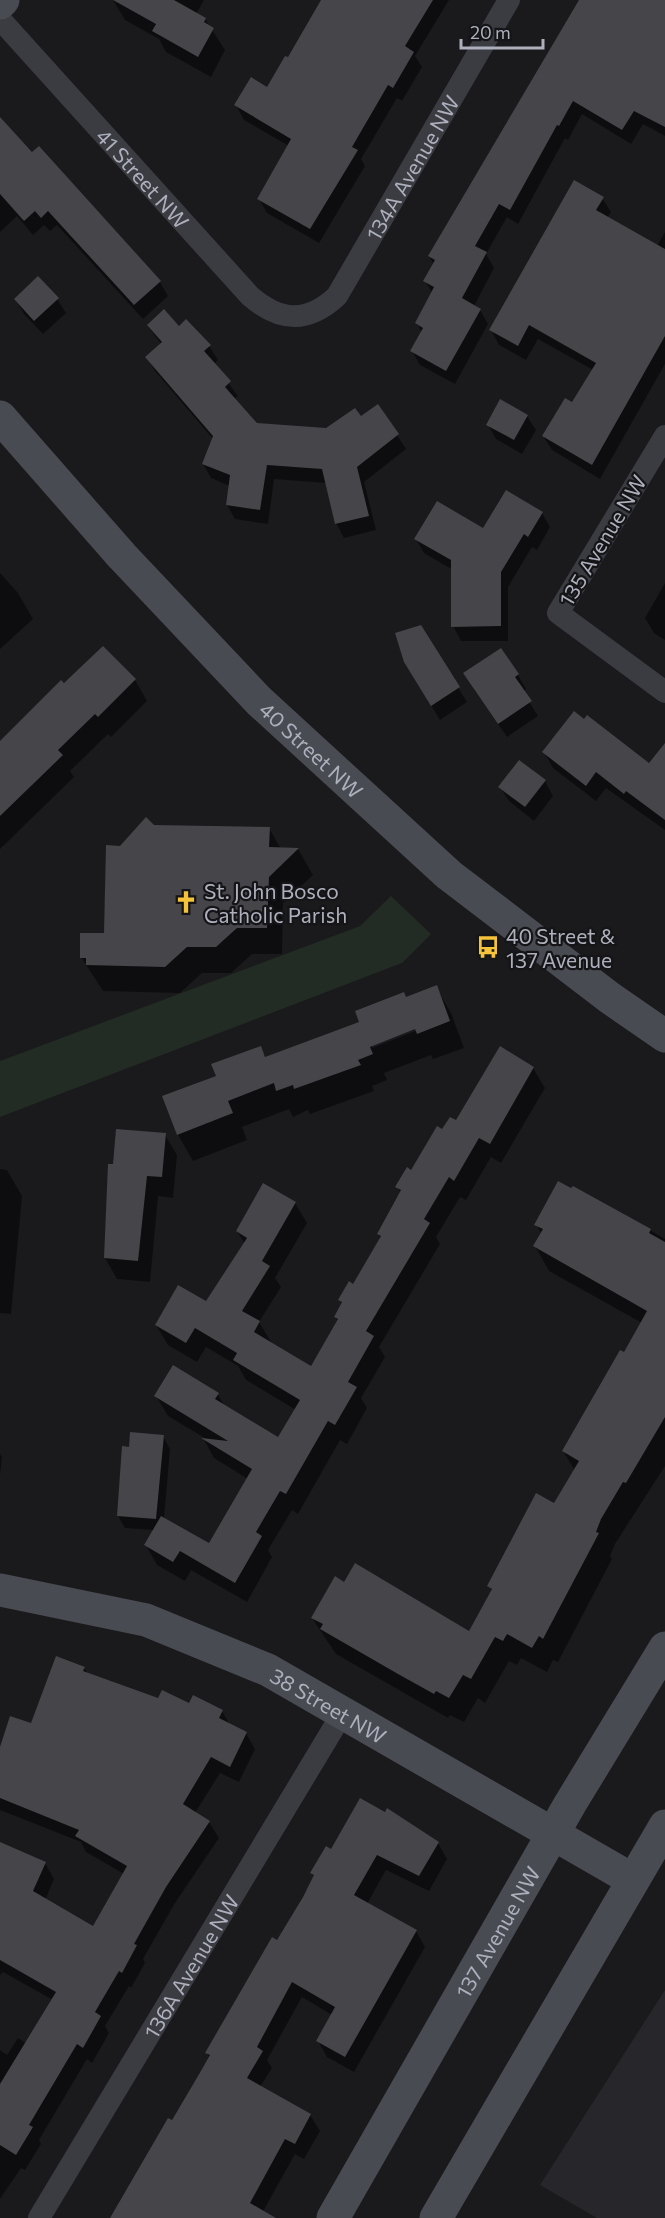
<svg xmlns="http://www.w3.org/2000/svg" width="665" height="2218" viewBox="0 0 665 2218" font-family="Commissioner,sans-serif">
<rect width="100%" height="100%" fill="#1a1a1d"/>
<polygon fill="#27262a" points="665,1990 665,2218 597,2218 540,2185"/>
<polygon fill="#222b24" points="391,896 431,934 402,963 0,1117 0,1061 360,926"/>
<g fill="#0007" fill-rule="evenodd">
<polygon points="113,0 204,0 196,14 205,19 225,50 211,77 166,52 159,39 125,20"/>
<polygon points="323,0 449,0 415,56 422,67 402,101 397,98 361,159 365,166 319,243 267,213 259,199 289,146 244,120 236,105 267,89 289,60"/>
<polygon points="581,0 665,0 665,136 643,124 631,144 582,114 568,140 565,138 518,224 507,217 486,254 494,268 474,306 480,310 488,324 455,384 420,365 412,351 422,333 417,323 433,294 425,281 434,265 429,256"/>
<polygon points="0,119 160,282 168,296 143,319 57,225 50,231 44,225 33,235 17,216 0,232"/>
<polygon points="602,198 611,212 607,218 657,246 665,232 665,364 600,479 552,450 543,436 573,405 593,370 538,339 526,360 499,345 491,330"/>
<polygon points="15,299 57,299 66,313 43,334 24,314"/>
<polygon points="148,326 179,328 209,346 218,360 214,364 238,396 234,399 256,425 326,429 360,418 378,406 406,449 364,482 376,530 344,538 336,523 326,483 274,479 268,524 235,519 227,505 230,486 211,478 203,464 213,439 155,371 147,357 161,344"/>
<polygon points="527,416 536,430 522,454 496,439 488,425"/>
<polygon points="542,513 550,527 537,550 532,547 508,587 508,641 461,641 453,626 453,570 424,553 416,539 484,530"/>
<polygon points="0,573 18,593 33,619 0,649"/>
<polygon points="665,583 665,640 654,633 645,618"/>
<polygon points="420,627 467,702 440,720 414,677"/>
<polygon points="103,648 135,680 147,701 111,737 108,734 70,771 74,777 0,849 0,747"/>
<polygon points="500,650 518,675 526,689 523,692 538,716 507,737 473,688"/>
<polygon points="544,752 665,768 665,830 606,788 596,801 553,768"/>
<polygon points="545,781 553,796 534,821 509,801 500,787"/>
<polygon points="154,826 269,828 281,849 298,849 313,875 283,903 282,954 252,954 231,973 202,973 180,993 103,991 81,957 106,935 121,847"/>
<path d="M 436,987 L 451,1013 L 464,1048 L 433,1059 L 431,1055 L 384,1073 L 387,1080 L 372,1086 L 374,1091 L 310,1114 L 308,1110 L 293,1117 L 289,1109 L 242,1127 L 247,1140 L 193,1161 L 178,1135 L 164,1097 L 218,1077 L 260,1048 L 266,1058 L 361,1023 L 406,998 ZM 422,1025 L 423,1028 L 372,1048 L 372,1045 Z"/>
<polygon points="533,1068 545,1088 501,1163 491,1157 466,1200 460,1197 436,1237 440,1244 379,1347 385,1357 361,1398 367,1408 347,1444 340,1440 298,1514 292,1510 268,1550 272,1557 247,1602 191,1570 185,1581 157,1565 146,1545 154,1530 125,1528 118,1516 130,1448 163,1436 170,1449 164,1519 210,1545 248,1479 214,1458 204,1440 208,1440 168,1416 156,1396 218,1395 225,1407 278,1439 296,1410 246,1380 238,1366 206,1347 197,1362 168,1345 156,1325 207,1303 245,1244 237,1231 295,1203 307,1223 275,1278 281,1287 259,1322 271,1342 312,1368 338,1321 335,1317 342,1305 340,1300 353,1286 381,1239 378,1234 401,1193 397,1187 443,1131"/>
<polygon points="165,1135 177,1155 173,1198 158,1196 150,1282 117,1279 105,1258 114,1166"/>
<polygon points="0,1169 7,1170 22,1196 11,1314 0,1313"/>
<polygon points="536,1225 650,1230 665,1239 665,1466 615,1544 610,1556 612,1559 558,1662 553,1660 547,1672 521,1658 517,1665 509,1661 485,1703 478,1698 464,1722 450,1715 448,1718 336,1654 312,1618 345,1584 470,1633 492,1591 489,1586 555,1505 575,1471 563,1451 642,1323 549,1271 535,1246 542,1234"/>
<polygon points="0,1454 2,1457 0,1475"/>
<polygon points="84,1668 88,1674 158,1700 222,1711 230,1725 246,1733 255,1749 239,1782 220,1773 195,1813 209,1822 219,1838 175,1903 143,1959 145,1963 131,1988 129,1986 105,2026 109,2033 92,2063 87,2059 39,2140 41,2144 25,2170 21,2168 0,2199 0,2050 7,2055 18,2038 26,2043 53,2000 3,1972 0,1975 0,1844 45,1863 54,1879 45,1900 94,1929 124,1874 86,1852 81,1842 0,1810 0,1751 31,1725"/>
<polygon points="438,1843 447,1859 429,1891 386,1870 367,1904 416,1931 425,1947 354,2072 327,2057 318,2041 332,2015 302,1997 267,2060 272,2068 260,2087 310,2115 320,2131 304,2159 295,2154 261,2215 263,2218 111,2218 210,2058 207,2053 278,1942 314,1877 312,1873 332,1851"/>
</g>
<g fill="#45454a">
<polygon points="113,0 174,0 206,18 204,22 214,28 198,57 152,31 156,24"/>
<polygon points="321,0 433,0 405,46 414,52 393,88 388,85 352,147 358,150 310,229 257,199 291,139 234,105 251,77 267,87 285,56 288,57"/>
<polygon points="579,0 665,0 665,127 634,111 622,130 573,101 559,126 557,125 510,210 499,204 475,246 487,252 462,298 481,309 446,371 410,351 423,328 415,323 434,287 423,281 435,260 428,256"/>
<polygon points="0,117 32,152 39,146 161,281 134,305 48,211 41,218 35,211 24,221 0,194"/>
<polygon points="574,180 604,197 596,210 665,249 665,336 592,465 542,436 565,398 572,402 596,363 529,325 518,346 489,330"/>
<polygon points="38,276 59,298 34,321 14,299"/>
<polygon points="164,309 179,326 186,319 211,345 204,351 231,381 225,387 257,423 326,428 355,408 361,416 378,404 399,434 357,467 369,516 335,524 322,469 267,465 260,510 226,505 230,475 202,464 213,436 145,357 162,342 147,325"/>
<polygon points="500,399 528,415 514,440 486,425"/>
<polygon points="506,490 543,512 528,537 524,534 501,572 501,626 451,627 451,560 414,539 437,501 483,528"/>
<polygon points="421,625 460,687 431,706 404,662 395,633"/>
<polygon points="103,646 136,679 98,717 95,714 58,750 63,755 0,816 0,741 61,680 64,683"/>
<polygon points="501,648 519,674 515,677 532,701 498,724 463,673"/>
<polygon points="574,711 584,719 587,715 649,763 665,743 665,820 626,791 624,794 596,772 586,786 542,752"/>
<polygon points="519,760 546,780 525,807 498,787"/>
<polygon points="146,817 154,825 270,827 269,847 299,848 269,877 267,928 237,928 216,947 187,947 165,967 86,965 86,958 80,958 80,933 104,933 106,845 120,846"/>
<polygon points="437,985 450,1021 417,1034 415,1029 370,1047 373,1054 358,1060 361,1065 294,1089 293,1085 276,1091 274,1083 228,1101 233,1113 177,1135 162,1096 216,1076 211,1064 261,1046 265,1057 359,1022 355,1011 404,992 406,997"/>
<polygon points="500,1046 534,1067 490,1144 479,1138 454,1181 449,1177 424,1219 430,1223 366,1331 374,1336 348,1382 357,1387 335,1425 328,1421 286,1494 280,1491 256,1532 262,1536 235,1583 180,1551 173,1562 144,1545 161,1516 209,1543 252,1469 201,1438 228,1441 154,1396 173,1365 219,1393 215,1399 278,1437 300,1400 233,1360 237,1353 195,1328 186,1343 155,1325 178,1285 206,1301 247,1238 236,1231 263,1183 296,1202 262,1261 270,1266 242,1311 260,1321 254,1332 311,1366 338,1319 334,1317 342,1302 338,1300 349,1281 353,1284 381,1236 377,1234 401,1190 395,1187 407,1167 411,1170 437,1126 442,1129 450,1117 456,1120"/>
<polygon points="116,1129 166,1133 162,1177 147,1176 138,1261 104,1258 108,1164 113,1164"/>
<polygon points="558,1181 571,1188 573,1186 651,1229 649,1233 665,1242 665,1417 626,1483 623,1482 601,1519 596,1532 599,1533 543,1639 539,1636 532,1648 507,1634 503,1641 495,1637 471,1679 463,1675 449,1698 436,1691 434,1694 398,1674 320,1629 323,1624 311,1618 335,1576 344,1582 355,1563 469,1631 492,1589 487,1586 536,1493 554,1503 579,1461 562,1451 620,1350 624,1352 647,1311 533,1246 543,1229 534,1225"/>
<polygon points="130,1432 164,1435 156,1519 117,1516 122,1446 129,1447"/>
<polygon points="56,1656 85,1667 83,1671 158,1698 162,1690 189,1703 193,1695 223,1710 219,1718 247,1732 230,1767 211,1757 183,1804 210,1821 166,1887 134,1944 137,1945 122,1973 119,1971 95,2012 101,2016 83,2048 77,2044 29,2125 33,2127 16,2155 0,2145 0,2084 56,1992 0,1960 0,1842 46,1862 33,1891 93,1926 127,1866 75,1836 79,1830 0,1798 0,1747 10,1716 31,1723"/>
<polygon points="360,1798 385,1812 387,1808 439,1842 419,1876 377,1855 354,1895 417,1930 345,2057 316,2041 335,2007 292,1982 257,2047 263,2051 247,2078 311,2114 295,2144 285,2139 250,2203 276,2218 110,2218 168,2118 172,2120 198,2076 210,2055 205,2053 272,1937 277,1940 303,1897 314,1875 310,1873 326,1846 331,1849"/>
</g>
<g fill="none" stroke-linecap="round" stroke-linejoin="round">
<g stroke="#3b3c42" stroke-width="22">
<path id="s1" d="M 0,19 L 250,296 C 280,322 307,324 337,296 L 509,0"/>
<polyline points="665,436 558,613 665,692"/>
<path id="s2" d="M 39,2218 L 342,1714"/>
</g>
<g stroke="#494b52" stroke-width="33">
<polyline points="0,3 3,0"/>
<path id="s3" d="M 0,417 L 122,556 L 259,701 L 449,875 L 610,998 L 665,1036"/>
<path id="s4" d="M 0,1590 L 146,1620 L 268,1670 L 633,1880"/>
<path id="s5" d="M 333,2218 L 570,1804 L 665,1648"/>
<polyline points="436,2218 665,1826"/>
</g>
</g>
<defs>
<g id="church-bare" transform="scale(1.8)"><path d="M-1.2-6h2.4v3.5h3.3v2.4h-3.3V6h-2.4V-.1h-3.3v-2.4h3.3Z" fill="#f5c33a" stroke="#151518" stroke-width="2.5" paint-order="stroke"/></g>
<g id="bus-bare" transform="scale(1.8)"><path d="M-5-6H5V4H4V6H2V4H-2V6H-4V4H-5ZM-3.5-4V0h7V-4ZM-3.5 1.2v1.5H-2V1.2ZM2 1.2v1.5H3.5V1.2Z" fill="#f5c33a" stroke="#151518" stroke-width="2.5" paint-order="stroke"/></g>
</defs>
<g fill-rule="evenodd">
<use href="#church-bare" x="186" y="902"/>
<use href="#bus-bare" x="488" y="947"/>
</g>
<g text-anchor="middle" dominant-baseline="central" stroke-width="4.5" stroke-linejoin="round" paint-order="stroke">
<g font-size="21" fill="#adb0bc" stroke="#151518">
<text stroke="none"><textPath href="#s1" startOffset="620">134A Avenue NW</textPath></text>
<text stroke="none"><textPath href="#s1" startOffset="214">41 Street NW</textPath></text>
<text transform="translate(602 540) rotate(-59)">135 Avenue NW</text>
<text stroke="none"><textPath href="#s3" startOffset="456">40 Street NW</textPath></text>
<text stroke="none"><textPath href="#s4" startOffset="351">38 Street NW</textPath></text>
<text stroke="none"><textPath href="#s5" startOffset="330">137 Avenue NW</textPath></text>
<text stroke="none"><textPath href="#s2" startOffset="294">136A Avenue NW</textPath></text>
</g>
<g font-size="21" fill="#adb0bc" stroke="#151518" text-anchor="start">
<text x="204" y="890">St. John Bosco<tspan x="204" dy="24">Catholic Parish</tspan></text>
<text x="506" y="935">40 Street &amp;<tspan x="506" dy="24">137 Avenue</tspan></text>
</g>
</g>
<path d="M461 39v9h82v-9" fill="none" stroke="#adb0bc" stroke-width="3"/>
<text x="470" y="39" font-size="18" fill="#adb0bc" stroke="#151518" stroke-width="4.5" paint-order="stroke">20 m</text>
</svg>
